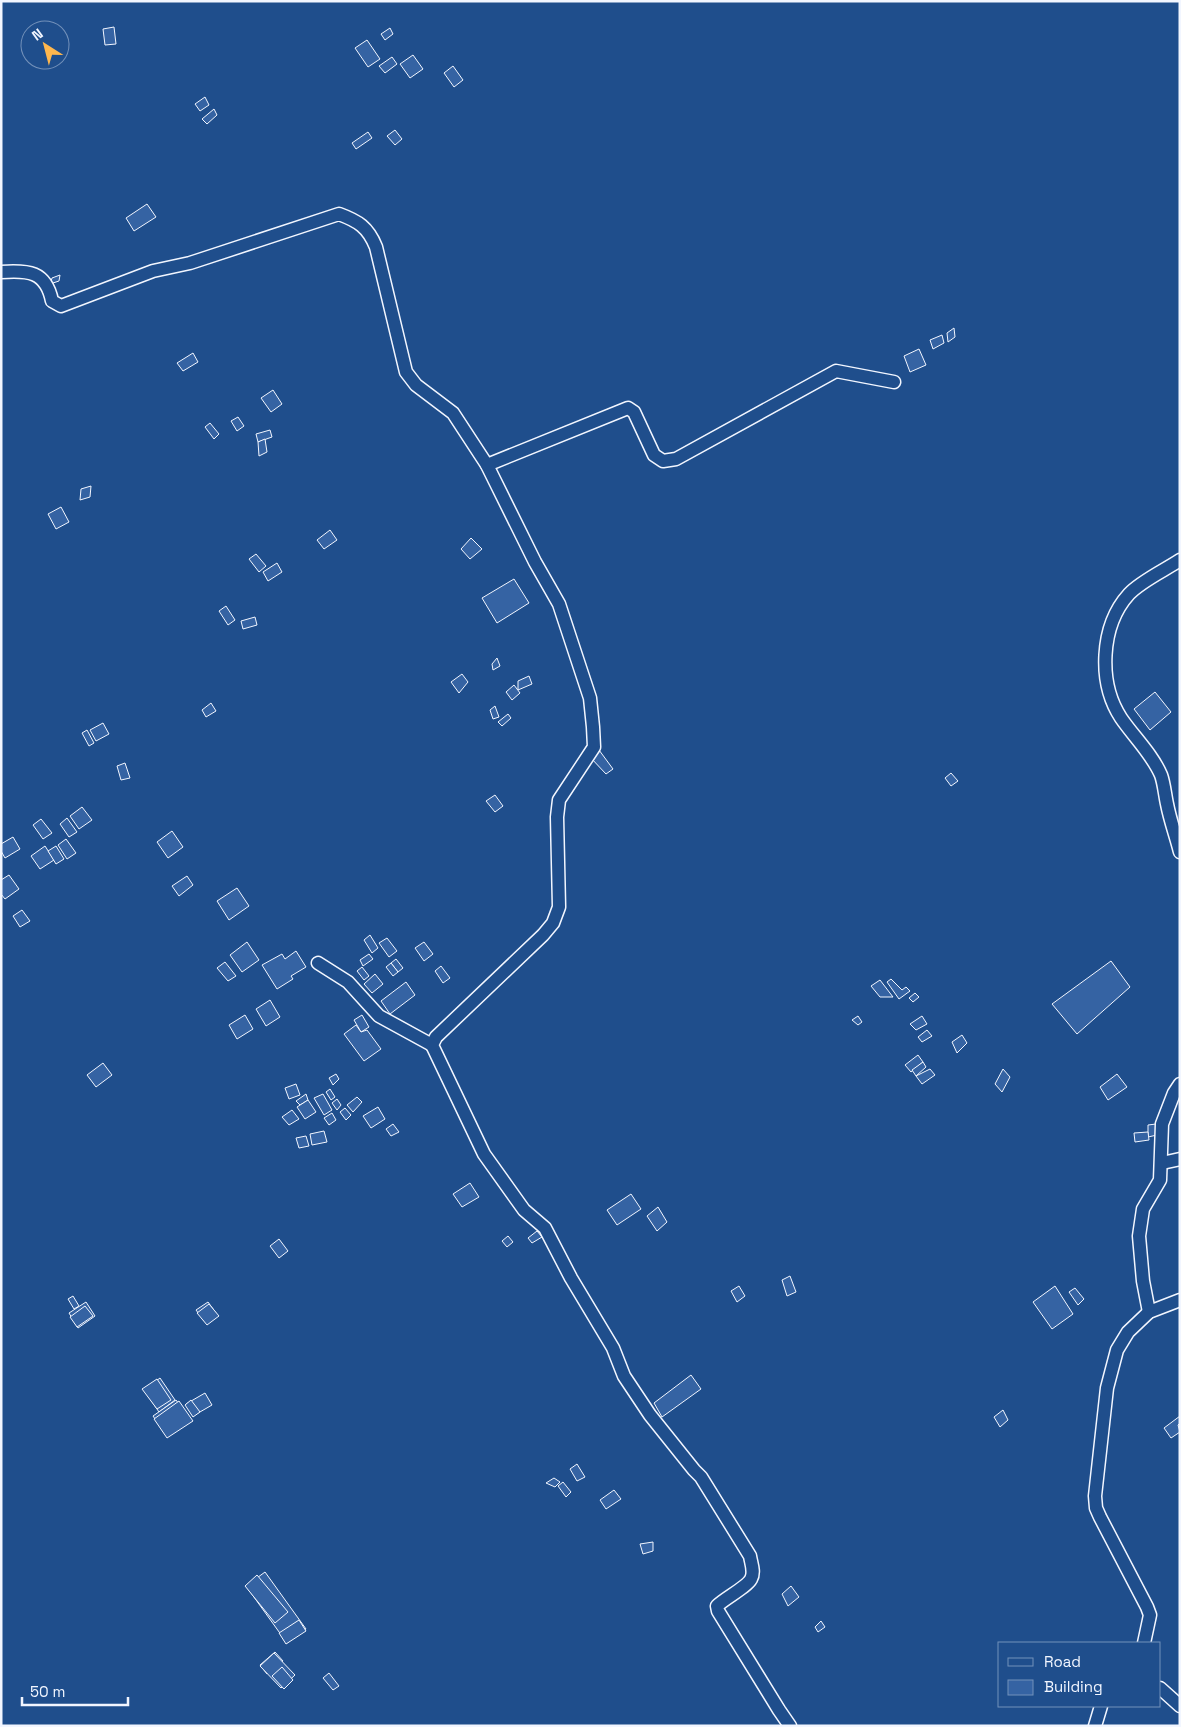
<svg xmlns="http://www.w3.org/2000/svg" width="1181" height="1727" viewBox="0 0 1181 1727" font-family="'Space Grotesk',sans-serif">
<rect width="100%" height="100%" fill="#1f4e8c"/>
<g fill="#3563a3" stroke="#f2f6ff">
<polygon points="114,27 116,44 105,45 103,29"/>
<polygon points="390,28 393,34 385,40 381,34"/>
<polygon points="367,40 380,59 368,67 355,48"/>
<polygon points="413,55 423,69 410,78 400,64"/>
<polygon points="392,57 397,64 385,73 379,66"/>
<polygon points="453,66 463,80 454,87 444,73"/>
<polygon points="205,97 209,105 200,111 195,104"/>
<polygon points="214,109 217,115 207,124 202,119"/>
<polygon points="395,130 402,139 395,145 387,136"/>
<polygon points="368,132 372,138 356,149 352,143"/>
<polygon points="147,204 156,217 134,231 126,218"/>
<polygon points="60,275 59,281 50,284 52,278"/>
<polygon points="954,328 955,337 948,342 947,333"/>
<polygon points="942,335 944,343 933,349 930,340"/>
<polygon points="919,349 926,365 910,372 904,356"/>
<polygon points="193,353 198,362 183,371 177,363"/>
<polygon points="273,390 282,404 271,412 261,398"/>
<polygon points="238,417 244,426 237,431 231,421"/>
<polygon points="210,423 219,434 214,439 205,427"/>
<polygon points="270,430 272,437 258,442 256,434"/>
<polygon points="265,439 267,452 259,456 258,442"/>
<polygon points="91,486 90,497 80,500 81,489"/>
<polygon points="61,507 69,522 56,529 48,514"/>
<polygon points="330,530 337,540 324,549 317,540"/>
<polygon points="471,538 482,549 470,559 461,549"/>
<polygon points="256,554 266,566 259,572 249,559"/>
<polygon points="277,563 282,572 268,581 263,572"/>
<polygon points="514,579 529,603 497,623 482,598"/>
<polygon points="226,606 235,620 228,625 219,611"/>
<polygon points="255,617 257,625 243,629 241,621"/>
<polygon points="497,658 500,666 493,670 492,664"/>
<polygon points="462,674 468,682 459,693 451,682"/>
<polygon points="529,676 532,684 518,690 518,681"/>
<polygon points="514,685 520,693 512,700 506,692"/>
<polygon points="1155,692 1171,712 1150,730 1134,709"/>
<polygon points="211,703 216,711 206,717 202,710"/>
<polygon points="495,706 499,717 493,719 490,710"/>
<polygon points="508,714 511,718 502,726 498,722"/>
<polygon points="103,723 109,734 96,741 90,730"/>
<polygon points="87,730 94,743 89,746 82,733"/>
<polygon points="599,750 613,769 606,774 590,757"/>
<polygon points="125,763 130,778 121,780 117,766"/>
<polygon points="951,773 958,781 951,786 945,778"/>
<polygon points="495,795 503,806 495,812 486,801"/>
<polygon points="82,807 92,820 79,829 70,816"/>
<polygon points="67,818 77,832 69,837 60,824"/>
<polygon points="41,819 52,833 43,839 33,825"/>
<polygon points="172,831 183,847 168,858 157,842"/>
<polygon points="13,837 20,849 5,858 1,851 1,844"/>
<polygon points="66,839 76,853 67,859 58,845"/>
<polygon points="45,846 54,860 40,869 31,856"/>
<polygon points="56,846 64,859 56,864 48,851"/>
<polygon points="9,875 19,889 5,899 1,894 1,880"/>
<polygon points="187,876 193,885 179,896 172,886"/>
<polygon points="237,888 249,906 229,920 217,901"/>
<polygon points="22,910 30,921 20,927 13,916"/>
<polygon points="370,935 378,948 372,953 364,940"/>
<polygon points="387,938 397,951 389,957 379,943"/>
<polygon points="247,942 259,960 242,972 230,955"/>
<polygon points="424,942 433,954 424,961 415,948"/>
<polygon points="296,951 306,967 291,976 293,979 277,989 262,965 282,954 285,959"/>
<polygon points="369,954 373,959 363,966 360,960"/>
<polygon points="396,959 403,968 398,972 391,963"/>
<polygon points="1111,961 1130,987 1077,1034 1052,1004"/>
<polygon points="225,962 236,976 228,981 217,968"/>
<polygon points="391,963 398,972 393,976 386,967"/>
<polygon points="441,966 450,978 443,983 435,971"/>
<polygon points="362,967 369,976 364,980 357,971"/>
<polygon points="375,974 383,984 372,993 364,984"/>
<polygon points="891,979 902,990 906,987 910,991 899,999 887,982"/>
<polygon points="880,980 893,997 880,997 871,986"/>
<polygon points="406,982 415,995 390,1014 381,1001"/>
<polygon points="915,993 919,997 913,1002 909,998"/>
<polygon points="270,1000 280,1017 266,1026 256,1009"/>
<polygon points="245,1015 253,1029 237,1039 229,1025"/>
<polygon points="362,1015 369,1027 361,1032 354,1020"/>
<polygon points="858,1016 862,1022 858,1025 852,1020"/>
<polygon points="922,1016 927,1024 916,1030 910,1024"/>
<polygon points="356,1025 361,1032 367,1030 381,1049 364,1061 344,1034"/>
<polygon points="927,1030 932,1036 922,1042 918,1037"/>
<polygon points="962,1035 967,1043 957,1053 952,1042"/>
<polygon points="918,1055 923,1062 911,1072 905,1065"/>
<polygon points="923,1062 926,1067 916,1076 912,1070"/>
<polygon points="103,1063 112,1075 96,1087 87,1075"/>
<polygon points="930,1069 935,1075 922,1084 916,1076"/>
<polygon points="1003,1069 1010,1077 1002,1092 995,1084"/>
<polygon points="336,1074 339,1079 333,1085 329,1078"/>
<polygon points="1117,1074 1127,1087 1108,1100 1100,1087"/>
<polygon points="296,1084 300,1095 289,1099 285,1088"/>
<polygon points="330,1089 335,1097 331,1100 326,1092"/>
<polygon points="306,1094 308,1100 300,1105 296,1101"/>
<polygon points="323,1094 332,1110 324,1115 314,1098"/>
<polygon points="357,1097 362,1102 353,1112 347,1105"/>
<polygon points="337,1099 341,1105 337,1110 332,1103"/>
<polygon points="308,1100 316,1112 305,1119 297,1107"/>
<polygon points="378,1107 385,1119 371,1128 363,1116"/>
<polygon points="345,1108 351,1115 346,1120 340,1112"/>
<polygon points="292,1110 299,1119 289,1125 282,1117"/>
<polygon points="332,1113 336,1120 329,1125 324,1118"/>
<polygon points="393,1124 399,1132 391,1136 386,1129"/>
<polygon points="1156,1124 1157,1135 1148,1137 1148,1125"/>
<polygon points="324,1131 327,1142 312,1145 310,1134"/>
<polygon points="1148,1132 1149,1140 1135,1142 1134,1133"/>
<polygon points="306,1136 309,1146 299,1148 296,1138"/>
<polygon points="470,1183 479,1197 462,1207 453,1194"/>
<polygon points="631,1194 641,1209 617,1225 607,1210"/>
<polygon points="658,1207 667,1222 657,1231 647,1216"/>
<polygon points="537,1231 542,1237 532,1243 528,1238"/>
<polygon points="508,1236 513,1242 507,1247 502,1241"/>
<polygon points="279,1239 288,1251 279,1258 270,1246"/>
<polygon points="790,1276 796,1292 787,1296 782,1280"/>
<polygon points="739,1286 745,1296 737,1302 731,1291"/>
<polygon points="1055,1286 1073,1314 1052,1329 1033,1302"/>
<polygon points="1075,1288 1084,1299 1078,1305 1069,1292"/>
<polygon points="73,1296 79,1306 74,1309 68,1299"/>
<polygon points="86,1302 95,1316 78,1328 69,1313"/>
<polygon points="208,1302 216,1313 204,1321 196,1310"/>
<polygon points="209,1304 219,1316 207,1325 197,1313"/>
<polygon points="85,1306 93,1316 77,1327 70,1317"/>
<polygon points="691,1375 701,1389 662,1417 654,1403"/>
<polygon points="160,1378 175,1400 159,1412 144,1390"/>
<polygon points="157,1379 171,1400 157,1409 142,1389"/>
<polygon points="205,1393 212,1405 193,1416 186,1404"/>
<polygon points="176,1400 190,1419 166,1435 153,1416"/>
<polygon points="191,1400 200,1412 193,1417 185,1405"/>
<polygon points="179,1401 193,1421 167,1438 154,1419"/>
<polygon points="1003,1410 1008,1420 1000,1427 994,1417"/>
<polygon points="1180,1416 1180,1423 1178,1425 1180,1432 1171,1438 1164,1428"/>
<polygon points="577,1464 585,1477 577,1481 570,1469"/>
<polygon points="554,1478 560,1482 555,1487 546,1483"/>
<polygon points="563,1482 571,1492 566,1497 558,1486"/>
<polygon points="614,1490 621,1499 606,1509 600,1500"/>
<polygon points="653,1542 653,1551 643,1554 640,1544"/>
<polygon points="265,1572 306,1629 287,1643 246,1586"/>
<polygon points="257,1575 288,1612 275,1623 245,1586"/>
<polygon points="791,1586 799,1597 788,1606 782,1594"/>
<polygon points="299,1620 306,1631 286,1644 279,1633"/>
<polygon points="821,1621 825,1627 818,1632 815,1627"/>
<polygon points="275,1652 283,1661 267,1674 260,1665"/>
<polygon points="274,1653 295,1675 281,1688 260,1666"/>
<polygon points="282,1667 293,1680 284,1689 272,1676"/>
<polygon points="329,1673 339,1686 333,1690 323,1678"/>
</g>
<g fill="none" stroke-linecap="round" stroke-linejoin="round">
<g stroke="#f2f6ff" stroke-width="15">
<g id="minor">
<path d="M 1,272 C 28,270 46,271 52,301 L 61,306 L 153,271 L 190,263 L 339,214 C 358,221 368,227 376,247 L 406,372 L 416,385 L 453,413 L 487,465 L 535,562 L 559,604 L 590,698 L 593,727 L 594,747 L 559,800 L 557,817 L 559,907 L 553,923 L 543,935 L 436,1037 L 432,1045 L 484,1154 L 524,1210 L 545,1228 L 571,1278 L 613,1348 L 624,1376 L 650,1415 L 694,1470 L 701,1477 L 750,1556 C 751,1563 755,1572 751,1579 C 747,1587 725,1598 717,1606 L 718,1611 L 779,1710 L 790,1726"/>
<polyline points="487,465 628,408 634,412 654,455 663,461 676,459 836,371 894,382"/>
<path d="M 1180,560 C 1165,570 1141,581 1129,594 C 1100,626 1098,683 1121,718 C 1134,737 1152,754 1161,775 C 1164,783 1165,795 1167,804 C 1170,820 1176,836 1180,852"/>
<polyline points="318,963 348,982 379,1016 432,1045"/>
<polyline points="1162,1163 1180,1159"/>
<polyline points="1149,1312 1143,1281 1139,1236 1143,1209 1160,1180 1162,1124 1174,1093 1180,1084"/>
<polyline points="1144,1643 1150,1615 1147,1607 1100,1517 1096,1508 1095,1496 1107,1388 1117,1350 1128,1332 1149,1312 1180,1300"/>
<polyline points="1160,1688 1180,1706"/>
<polyline points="1095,1726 1101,1706"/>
</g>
</g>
<use href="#minor" stroke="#1f4e8c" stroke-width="12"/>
</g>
<rect width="1181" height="1727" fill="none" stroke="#f2f6ff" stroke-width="5"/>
<rect x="998" y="1642" width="162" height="65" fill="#1f4e8c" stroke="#7391ba"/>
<rect x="1008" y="1658" width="25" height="8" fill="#1f4e8c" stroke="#7391ba"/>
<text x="1044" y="1667" font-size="15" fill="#f2f6ff">Road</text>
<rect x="1008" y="1680" width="25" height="15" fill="#3563a3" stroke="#7391ba"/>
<text x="1044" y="1692" font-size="15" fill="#f2f6ff">Building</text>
<g transform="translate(45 45) rotate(324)"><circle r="24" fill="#1f4e8c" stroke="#7391ba"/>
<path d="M0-4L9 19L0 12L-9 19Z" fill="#ffb74d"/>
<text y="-8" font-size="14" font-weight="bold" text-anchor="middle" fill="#f2f6ff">N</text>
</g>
<path d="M22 1697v8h106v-8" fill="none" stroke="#f2f6ff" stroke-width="2.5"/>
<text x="30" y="1697" font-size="15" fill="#f2f6ff" stroke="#1f4e8c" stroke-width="4" paint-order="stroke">50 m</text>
</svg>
